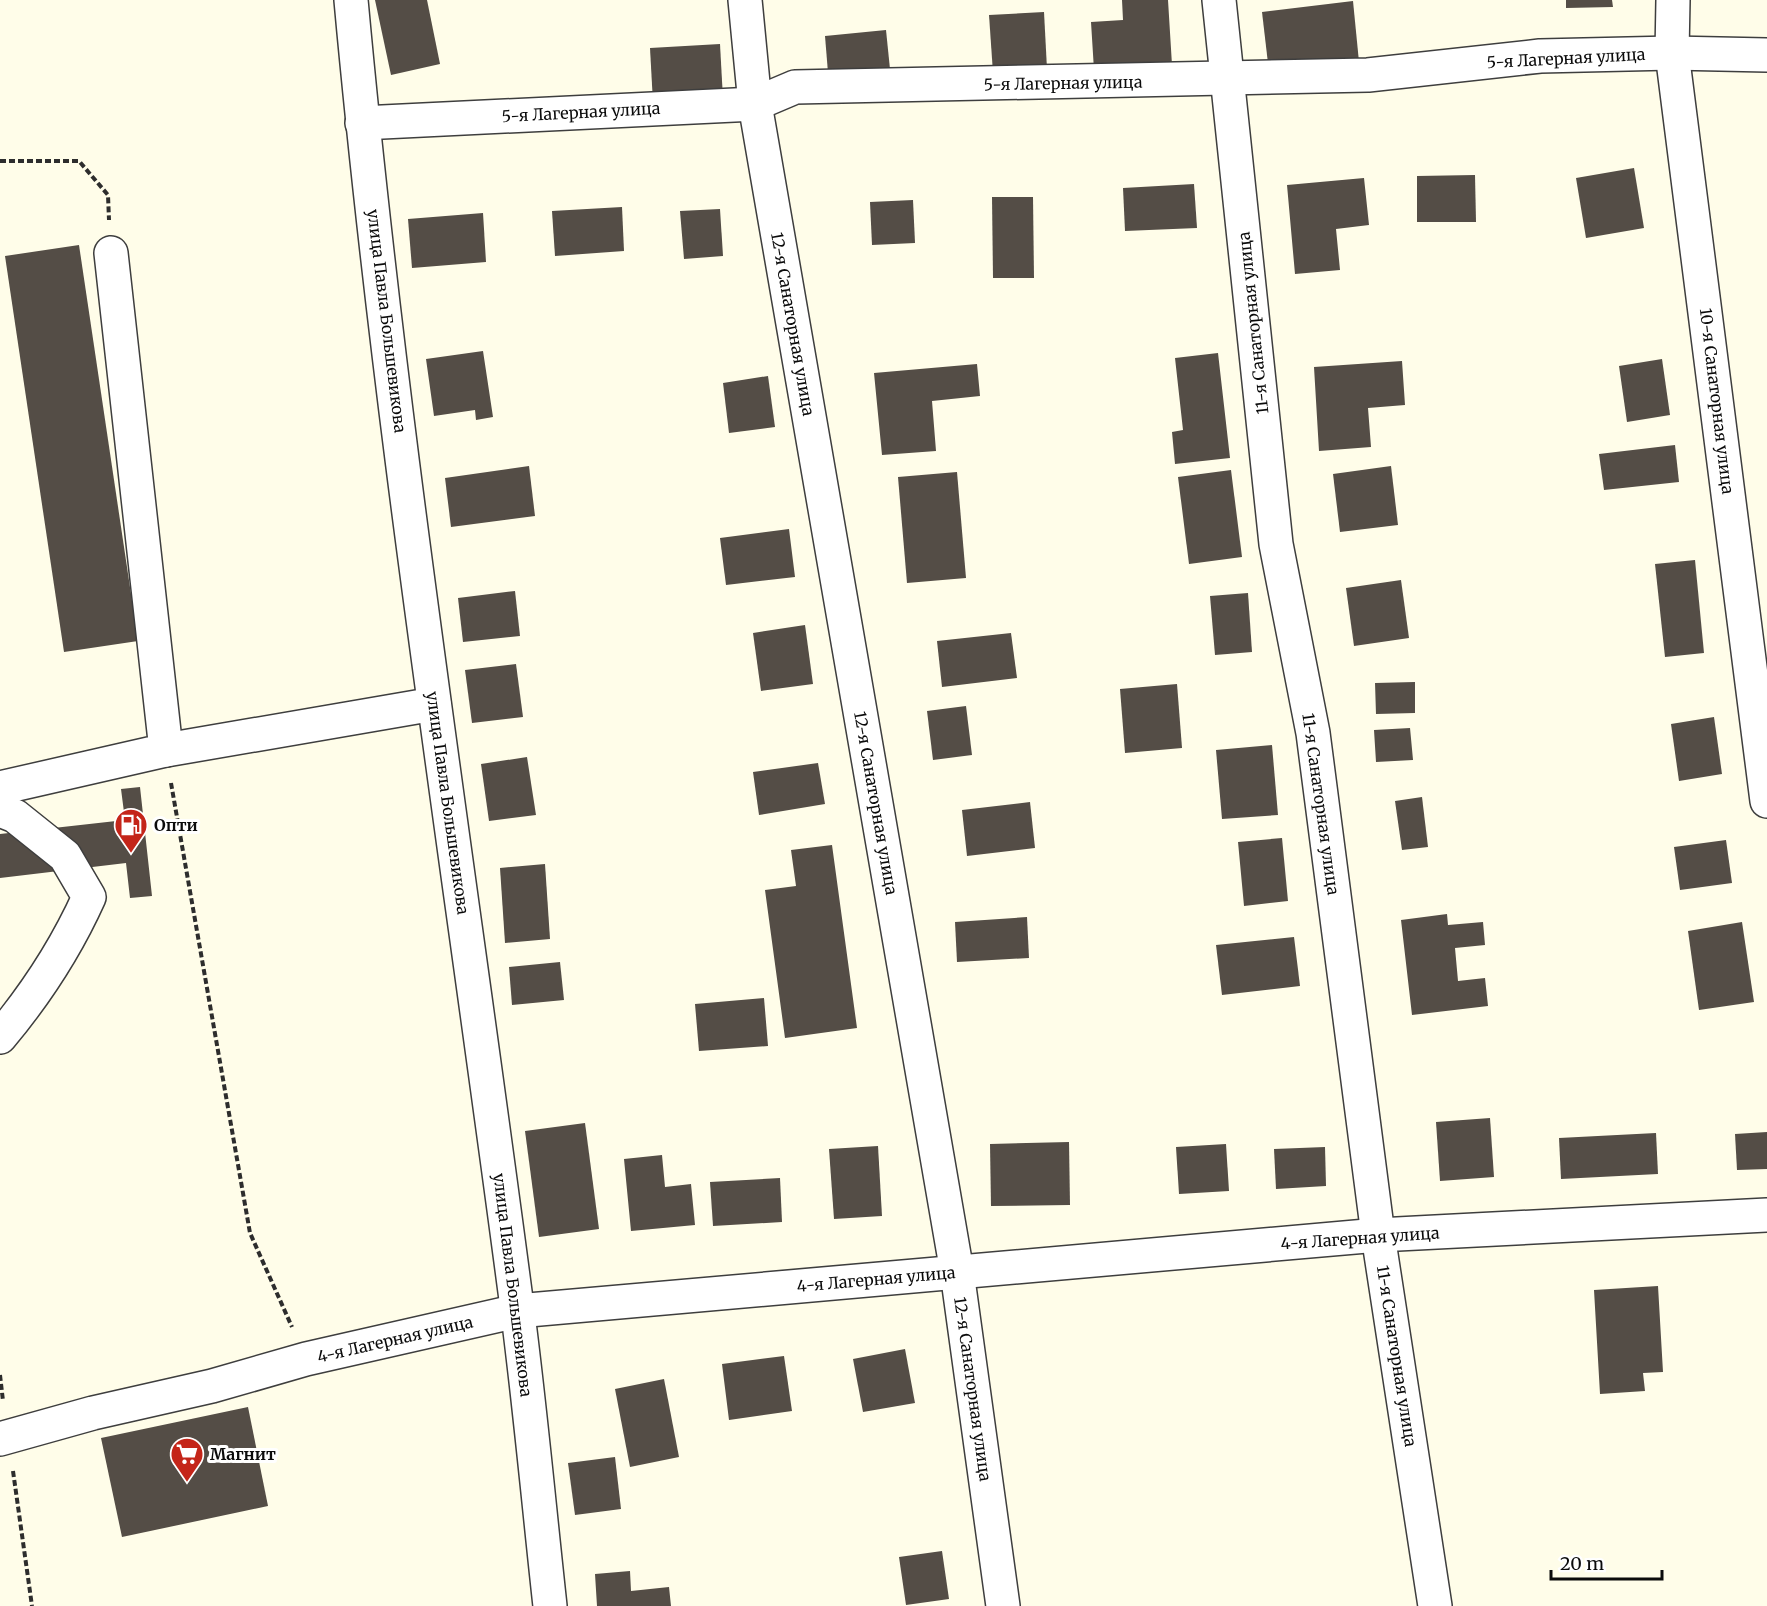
<svg xmlns="http://www.w3.org/2000/svg" width="1767" height="1606" viewBox="0 0 1767 1606" font-family="Merriweather,serif">
<rect width="100%" height="100%" fill="#fffde9"/>
<g fill="#544d46">
<polygon points="375,0 427,0 440,64 391,75"/>
<polygon points="1122,0 1168,0 1172,65 1094,70 1091,22 1123,20"/>
<polygon points="1566,0 1612,0 1613,7 1566,8"/>
<polygon points="1353,1 1359,62 1269,72 1262,12"/>
<polygon points="1044,12 1047,69 993,73 989,15"/>
<polygon points="886,30 891,79 829,85 825,36"/>
<polygon points="720,44 723,99 653,103 650,48"/>
<polygon points="1634,168 1644,228 1586,238 1576,178"/>
<polygon points="1475,175 1476,222 1417,222 1417,176"/>
<polygon points="1364,178 1369,225 1336,229 1340,270 1295,274 1287,185"/>
<polygon points="1194,184 1197,228 1125,231 1123,188"/>
<polygon points="992,197 1033,197 1034,278 993,278"/>
<polygon points="913,200 915,243 872,245 870,202"/>
<polygon points="622,207 624,251 555,256 552,211"/>
<polygon points="720,209 723,256 684,259 680,211"/>
<polygon points="483,213 486,262 412,268 408,219"/>
<polygon points="79,245 138,641 64,652 5,256"/>
<polygon points="483,351 493,417 476,420 475,410 434,416 426,359"/>
<polygon points="1218,353 1230,458 1175,464 1172,432 1183,430 1175,358"/>
<polygon points="1662,359 1670,415 1627,422 1619,366"/>
<polygon points="1402,361 1405,405 1368,408 1371,447 1319,451 1314,367"/>
<polygon points="977,364 980,396 932,401 936,451 882,455 874,373"/>
<polygon points="768,376 775,427 729,433 723,383"/>
<polygon points="1675,445 1679,482 1604,490 1599,454"/>
<polygon points="529,466 535,516 451,527 445,478"/>
<polygon points="1391,466 1398,525 1340,532 1333,474"/>
<polygon points="1231,470 1242,557 1189,564 1178,477"/>
<polygon points="957,472 966,578 907,583 898,477"/>
<polygon points="789,529 795,577 726,585 720,538"/>
<polygon points="1695,560 1704,653 1665,657 1655,564"/>
<polygon points="1401,580 1409,638 1354,646 1346,588"/>
<polygon points="515,591 520,636 463,642 458,598"/>
<polygon points="1248,593 1252,652 1215,655 1210,596"/>
<polygon points="805,625 813,684 761,691 753,633"/>
<polygon points="1011,633 1017,678 942,687 937,641"/>
<polygon points="516,664 523,717 472,723 465,670"/>
<polygon points="1415,682 1415,713 1376,714 1375,683"/>
<polygon points="1177,684 1182,748 1125,753 1120,689"/>
<polygon points="966,706 972,755 933,760 927,711"/>
<polygon points="1714,717 1722,774 1679,781 1671,724"/>
<polygon points="1410,728 1413,760 1376,762 1374,730"/>
<polygon points="1272,745 1278,815 1222,819 1216,750"/>
<polygon points="527,757 536,815 489,821 481,764"/>
<polygon points="818,763 825,804 759,815 753,772"/>
<polygon points="140,787 152,896 130,898 126,863 0,878 0,834 125,820 121,789"/>
<polygon points="1422,797 1428,847 1402,850 1395,801"/>
<polygon points="1030,802 1035,848 967,856 962,810"/>
<polygon points="1282,838 1288,901 1244,906 1238,842"/>
<polygon points="1726,840 1732,883 1680,890 1674,847"/>
<polygon points="832,845 857,1028 785,1038 765,890 796,886 791,850"/>
<polygon points="545,864 550,939 505,943 500,868"/>
<polygon points="1447,914 1448,925 1483,922 1485,945 1455,948 1458,981 1485,978 1488,1006 1412,1015 1401,920"/>
<polygon points="1027,917 1029,958 957,962 955,922"/>
<polygon points="1742,922 1754,1002 1699,1010 1688,931"/>
<polygon points="1294,937 1300,986 1222,995 1216,945"/>
<polygon points="560,962 564,1000 512,1005 509,967"/>
<polygon points="764,998 768,1046 699,1051 695,1004"/>
<polygon points="1490,1118 1494,1177 1440,1181 1436,1122"/>
<polygon points="585,1123 599,1229 539,1237 525,1131"/>
<polygon points="1767,1132 1767,1169 1737,1170 1735,1134"/>
<polygon points="1656,1133 1658,1174 1561,1179 1559,1138"/>
<polygon points="1069,1142 1070,1205 991,1206 990,1144"/>
<polygon points="1226,1144 1229,1191 1179,1194 1176,1147"/>
<polygon points="878,1146 882,1216 834,1219 829,1149"/>
<polygon points="1325,1147 1326,1186 1276,1189 1274,1149"/>
<polygon points="662,1155 665,1187 691,1184 695,1225 631,1231 624,1159"/>
<polygon points="780,1178 782,1222 713,1226 710,1182"/>
<polygon points="1658,1286 1663,1372 1643,1373 1645,1391 1600,1394 1594,1290"/>
<polygon points="905,1349 915,1403 863,1412 853,1359"/>
<polygon points="784,1356 792,1411 729,1420 722,1364"/>
<polygon points="664,1379 679,1457 630,1467 615,1389"/>
<polygon points="248,1407 268,1506 122,1537 101,1438"/>
<polygon points="615,1457 621,1509 575,1515 568,1463"/>
<polygon points="942,1551 949,1599 906,1605 899,1557"/>
<polygon points="630,1571 631,1591 669,1587 671,1606 597,1606 595,1574"/>
</g>
<g fill="none" stroke-linecap="round" stroke-linejoin="round">
<g stroke="#3e3e3e" stroke-width="36">
<g id="minor">
<path d="M 351,0 C 391,437 460,872 517,1307 C 530,1406 539,1506 550,1606"/>
<polyline points="745,0 755,104 957,1272 1003,1606"/>
<polyline points="1219,0 1276,544 1313,733 1378,1235 1435,1606"/>
<polyline points="1673,0 1672,53 1767,801"/>
<polyline points="362,123 755,104 795,87 1368,75 1540,56 1672,53 1767,55"/>
<polyline points="166,750 434,704"/>
<polyline points="0,788 166,750 111,253"/>
<path d="M 0,810 L 15,816 L 65,856 L 89,897 C 66,948 36,994 0,1037"/>
<polyline points="0,1439 93,1413 212,1386 306,1359 517,1311 1378,1235 1767,1215"/>
</g>
</g>
<g stroke="#2d2d2d" stroke-width="4" stroke-dasharray="6 3" stroke-linecap="butt">
<polyline points="0,161 79,161 108,195 109,220"/>
<polyline points="171,783 250,1233 292,1327"/>
<polyline points="0,1375 3,1401"/>
<polyline points="13,1471 32,1606"/>
</g>
<use href="#minor" stroke="#fff" stroke-width="33"/>
</g>
<defs>
<g id="fuel-pin" transform="scale(1.725)"><path d="M0 17L-7.5 6A9.5 9.5 0 1 1 7.5 6Z" fill="#c42519" stroke="#fff"/><path d="M-5.5-6h7V0h2V4h1.3V-2.5L3-4.5l.8-.8L6-3V5H2.5V1h-1V6h-7ZM-4.2-4.7v3.2H.2V-4.7Z" fill="#fff"/></g>
<g id="supermarket-pin" transform="scale(1.725)"><path d="M0 17L-7.5 6A9.5 9.5 0 1 1 7.5 6Z" fill="#c42519" stroke="#fff"/><path d="M-6-5.5h2.5l.6 2H6L4.5 2H-2.5L-4.4-4H-6ZM-1.5 3.2a1.3 1.3 0 1 0 .1 0ZM3 3.2a1.3 1.3 0 1 0 .1 0Z" fill="#fff"/></g>
</defs>
<g fill-rule="evenodd">
<use href="#fuel-pin" x="131" y="825"/>
<use href="#supermarket-pin" x="187" y="1454"/>
</g>
<g text-anchor="middle" dominant-baseline="central" stroke-width="6" stroke-linejoin="round" paint-order="stroke">
<g font-size="16" fill="#0b0b0b" stroke="#fff">
<text transform="translate(1566 58) rotate(-3)">5-я Лагерная улица</text>
<text transform="translate(1063 83) rotate(-1)">5-я Лагерная улица</text>
<text transform="translate(581 112) rotate(-3)">5-я Лагерная улица</text>
<text transform="translate(387 321) rotate(83)">улица Павла Большевикова</text>
<text transform="translate(1253 323) rotate(-96)">11-я Санаторная улица</text>
<text transform="translate(793 324) rotate(80)">12-я Санаторная улица</text>
<text transform="translate(1717 401) rotate(83)">10-я Санаторная улица</text>
<text transform="translate(448 803) rotate(82)">улица Павла Большевикова</text>
<text transform="translate(876 803) rotate(80)">12-я Санаторная улица</text>
<text transform="translate(1321 804) rotate(82)">11-я Санаторная улица</text>
<text transform="translate(1360 1238) rotate(-4)">4-я Лагерная улица</text>
<text transform="translate(876 1279) rotate(-5)">4-я Лагерная улица</text>
<text transform="translate(513 1285) rotate(83)">улица Павла Большевикова</text>
<text transform="translate(395 1339) rotate(-13)">4-я Лагерная улица</text>
<text transform="translate(1397 1356) rotate(81)">11-я Санаторная улица</text>
<text transform="translate(973 1389) rotate(82)">12-я Санаторная улица</text>
</g>
<g font-size="16" font-weight="bold" fill="#0b0b0b" stroke="#fff" text-anchor="start">
<text x="154" y="825">Опти</text>
<text x="210" y="1454">Магнит</text>
</g>
</g>
<path d="M1551 1570v9h111v-9" fill="none" stroke="#0b0b0b" stroke-width="3"/>
<text x="1560" y="1570" font-size="18" fill="#0b0b0b" stroke="#ffffff" stroke-width="4.5" paint-order="stroke">20 m</text>
</svg>
